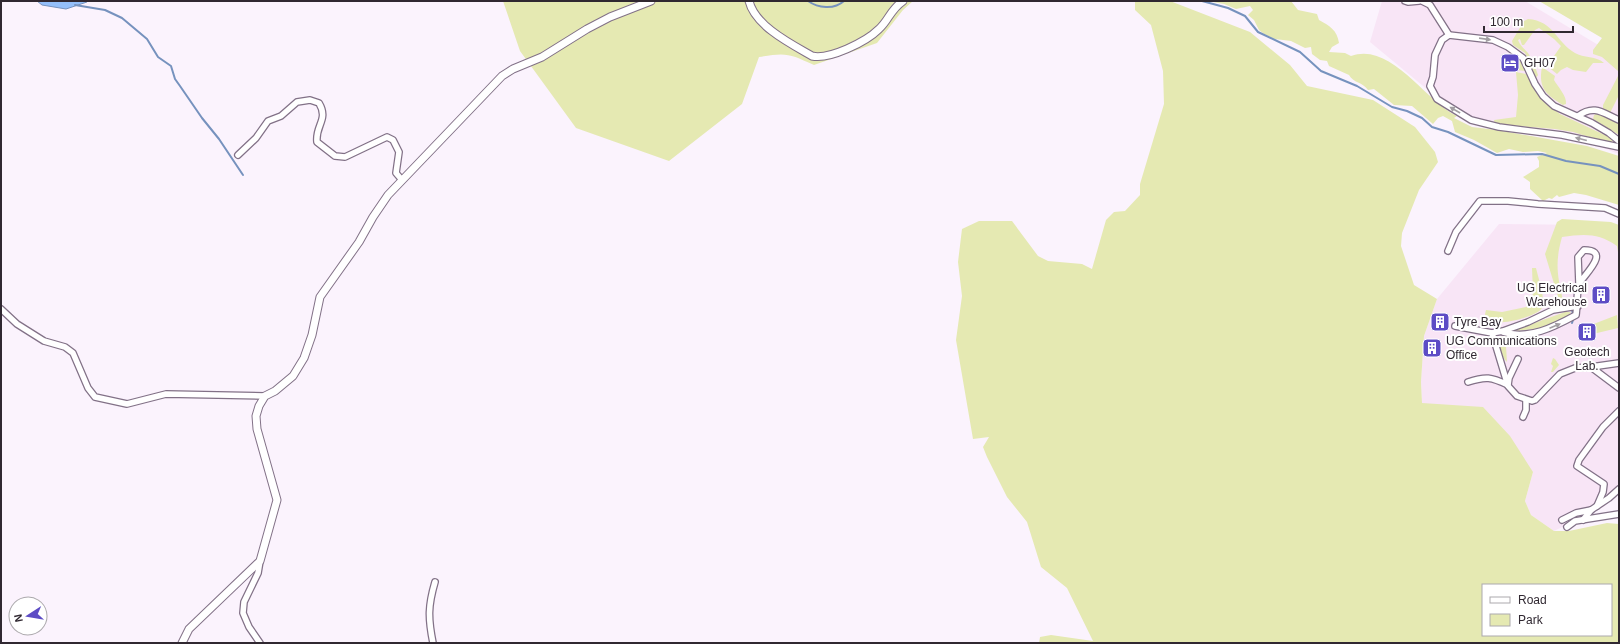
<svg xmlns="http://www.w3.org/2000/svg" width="1620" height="644" viewBox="0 0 1620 644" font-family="Arial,sans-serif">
<rect width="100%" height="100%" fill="#fbf3fd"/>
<g fill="#f8e5f6">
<polygon points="1382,1 1525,1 1600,46 1619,62 1619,154 1595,145 1480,124 1440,100 1370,42"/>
<polygon points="1499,224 1590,225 1619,239 1619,490 1605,506 1554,531 1531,515 1525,501 1533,472 1422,403 1421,382 1424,336 1437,299"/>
</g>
<g fill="#e5e9b2" fill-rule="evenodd">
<path d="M 503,1 L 913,1 L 903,10 L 877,43 L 814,65 C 790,54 787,52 759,57 L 742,104 L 669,161 L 576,128 L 520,51 Z"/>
<path d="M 1135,1 L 1170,1 L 1250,32 L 1290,65 L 1307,86 L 1373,100 L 1415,127 L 1435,152 L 1438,162 L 1419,190 L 1402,233 L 1401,246 L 1414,285 L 1437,299 L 1424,336 L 1421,382 L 1422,403 L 1483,407 L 1510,436 L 1533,472 L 1525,501 L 1531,515 L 1554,531 L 1569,531 L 1607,523 L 1619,524 L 1619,643 L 1039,643 L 1040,637 L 1051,635 L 1093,641 L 1067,588 L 1041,567 L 1027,522 L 1007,497 L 987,457 L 983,447 L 989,437 L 973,439 L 956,340 L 962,296 L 958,262 L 962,229 L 979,221 L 1012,221 L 1038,256 L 1048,261 L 1082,264 L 1092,269 L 1106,220 L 1114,212 L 1125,211 L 1140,195 L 1140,184 L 1164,104 L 1163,71 L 1151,25 L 1135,10 ZM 1483,585 L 1611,585 L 1611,635 L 1483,635 Z"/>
<path d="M 1207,1 L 1291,1 L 1298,10 L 1317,14 L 1319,20 C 1330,26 1337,30 1339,43 L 1332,47 L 1329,52 L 1345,53 L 1351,56 C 1391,41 1426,102 1457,116 L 1454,118 L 1472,127 L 1497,130 L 1587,146 L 1619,156 L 1619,205 L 1586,195 L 1574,193 L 1559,197 L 1557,195 L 1552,199 L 1549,198 L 1543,201 L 1530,189 L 1530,182 L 1523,177 L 1539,167 L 1539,161 L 1537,157 L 1547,153 L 1538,151 L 1523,152 L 1509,149 L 1497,153 L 1474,140 L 1455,132 L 1452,121 L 1443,116 L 1438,118 L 1433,124 L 1412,106 L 1394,105 L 1374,89 L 1368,90 C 1363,82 1353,83 1349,75 L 1329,66 L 1327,61 L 1320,60 L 1312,54 L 1311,47 L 1305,48 L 1291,41 L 1275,39 L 1264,34 L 1259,30 L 1254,20 L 1248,15 L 1253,10 L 1250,6 L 1236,9 L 1224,4 Z"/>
<polygon points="1539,1 1619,1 1619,95 1610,113 1603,109 1603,105 1618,76 1618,71 1602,57 1593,54 1593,50 1602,38"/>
<path d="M 1528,19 C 1554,21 1556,42 1575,53 C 1583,58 1597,56 1604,63 L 1593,63 L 1586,72 L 1573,70 L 1567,67 L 1561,70 L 1557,74 L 1547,66 L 1561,46 L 1554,39 L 1539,28 L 1535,30 L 1524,45 L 1522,45 L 1520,39 L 1518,40 C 1521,47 1524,48 1528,53 C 1532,58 1536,69 1538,75 L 1536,78 L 1525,53 L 1513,45 L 1512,41 L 1524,21 Z"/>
<polygon points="1517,55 1526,71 1516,70"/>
<path d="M 1542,67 L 1555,76 L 1554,80 C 1558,87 1567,96 1566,104 L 1563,105 C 1546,95 1538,88 1542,67 Z"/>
<path d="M 1516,72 L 1526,74 C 1535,90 1546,104 1560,114 L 1609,137 L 1612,139 L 1613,143 L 1609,143 L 1573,132 L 1555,129 L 1495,124 L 1494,120 L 1516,117 L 1518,95 Z"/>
<polygon points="1597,113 1603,114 1619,123 1619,135 1593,119 1594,115"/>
<path d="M 1562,219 L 1611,222 L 1619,225 L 1619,258 L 1617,246 C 1598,233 1585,234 1562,237 C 1555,262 1557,275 1563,300 L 1569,299 L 1567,302 L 1561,303 L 1559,300 L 1545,254 L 1557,222 Z"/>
<path d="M 1532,268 L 1536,268 C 1538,277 1546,300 1542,308 C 1537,317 1498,326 1490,321 C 1487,320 1486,317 1485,314 L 1486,310 L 1502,312 L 1526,307 L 1530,303 L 1533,293 Z"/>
<path d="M 1565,312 L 1571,312 C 1563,326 1526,331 1512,331 Z"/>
<polygon points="1617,315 1618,328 1593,334 1591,325"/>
<path d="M 1507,335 L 1533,340 L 1531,342 L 1515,339 L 1501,340 L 1501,347 L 1506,346 L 1507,362 C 1501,356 1497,345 1500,337 Z"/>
<polygon points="1553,358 1555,359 1559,365 1553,372 1551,372 1553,366 1551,364"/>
</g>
<polygon fill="#94bffa" stroke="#7692be" points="37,1 87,1 87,2 66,9 42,5"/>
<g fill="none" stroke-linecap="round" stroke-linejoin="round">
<g stroke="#7692be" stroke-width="2">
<path d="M 808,1 C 818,8 834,10 844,1"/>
<polyline points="1202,1 1228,8 1245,16 1258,32 1300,52 1321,71 1357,86 1392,107 1407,111 1422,118 1432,127 1448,132 1496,155 1542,154 1566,161 1600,166 1619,174"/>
<polyline points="75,5 105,10 122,18 147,39 158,57 171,66 175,79 180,86 202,118 219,139 243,175"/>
<polyline points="1572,310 1573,314"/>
<polyline points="1572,323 1573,320"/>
</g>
<g stroke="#827187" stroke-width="8">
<g id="minor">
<polyline points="1405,1 1408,2 1419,1"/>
<polyline points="1422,1 1430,5 1449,35"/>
<path d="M 1578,116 C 1594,104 1603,113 1619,120"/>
<polyline points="1619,141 1609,133 1592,123 1554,106 1543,96 1535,84 1523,58 1508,47 1493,40 1449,35 1442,40 1435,55 1433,77 1430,86 1437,99 1471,120 1499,127 1562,135 1619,147"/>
<path d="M 238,155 L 256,138 L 268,121 L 281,116 L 297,102 L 310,100 L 319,103 C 329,120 315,125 317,142 L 335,156 L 345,157 L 387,137 L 393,140 L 399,152 L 396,173 L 402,180"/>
<polyline points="1448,251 1456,232 1480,201 1508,201 1538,204 1605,208 1619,214"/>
<polyline points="1578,306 1553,310 1528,322 1503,331 1492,333 1508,386 1517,396 1532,401 1535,400 1560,374 1575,368 1591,367 1619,388"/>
<polyline points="1,309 17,324 44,341 65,347 73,353 88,388 95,397 127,404 166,394 265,396"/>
<polyline points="1455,326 1492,333"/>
<path d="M 1503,332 C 1529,340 1554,327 1576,315 C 1577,309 1577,288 1579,284 C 1582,277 1613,250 1584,250 L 1578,257 L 1579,284"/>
<polyline points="1591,367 1619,363"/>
<path d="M 1468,382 C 1486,376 1491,377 1508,385 L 1509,378 L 1518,359"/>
<polyline points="1523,417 1526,410 1526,400"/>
<polyline points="1597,506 1603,492 1604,484 1577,466 1579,460 1603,427 1619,411"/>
<polyline points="1562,520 1576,513 1591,510"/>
<polyline points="1583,520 1591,510 1609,498 1619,489"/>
<polyline points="1567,527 1575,521 1619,514"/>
<polyline points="260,561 258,573 244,602 243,613 249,627 260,643"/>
<path d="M 433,643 C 428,618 428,606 435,582"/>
</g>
</g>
<g stroke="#827187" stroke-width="9">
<g id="tertiary">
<path d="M 749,1 C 755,26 791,44 812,56 C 829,60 866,42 879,29 C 889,20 890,10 903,1"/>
<polyline points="182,643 189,629 260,561 277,500 257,429 256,416 259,406 265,396 275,391 293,376 304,358 312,335 320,297 359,242 373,217 388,195 502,76 513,69 542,57 587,29 610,17 651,1"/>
</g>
</g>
<use href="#minor" stroke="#fff" stroke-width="5.5"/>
<use href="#tertiary" stroke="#fff" stroke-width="7"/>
</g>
<defs><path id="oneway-solid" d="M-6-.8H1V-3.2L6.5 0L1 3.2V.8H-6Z"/></defs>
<g fill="#a29ea2">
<use href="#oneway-solid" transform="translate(1485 39) rotate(8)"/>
<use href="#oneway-solid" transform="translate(1455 110) rotate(-150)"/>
<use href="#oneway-solid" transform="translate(1581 139) rotate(-166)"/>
<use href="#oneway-solid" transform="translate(1555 326) rotate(-23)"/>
</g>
<defs>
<g id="hotel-square" transform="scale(1)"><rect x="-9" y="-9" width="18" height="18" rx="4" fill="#5d4cc5" stroke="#fff"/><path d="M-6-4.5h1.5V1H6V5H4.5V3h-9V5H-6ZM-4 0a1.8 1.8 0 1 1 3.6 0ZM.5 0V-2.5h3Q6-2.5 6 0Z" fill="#fff"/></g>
<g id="building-square" transform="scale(1)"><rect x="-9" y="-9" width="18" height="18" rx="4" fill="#5d4cc5" stroke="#fff"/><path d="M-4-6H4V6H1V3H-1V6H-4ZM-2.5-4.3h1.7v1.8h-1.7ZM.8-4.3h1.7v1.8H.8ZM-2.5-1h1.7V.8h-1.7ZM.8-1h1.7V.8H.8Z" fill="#fff"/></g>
</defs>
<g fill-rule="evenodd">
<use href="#hotel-square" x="1510" y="63"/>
<use href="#building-square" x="1601" y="295"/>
<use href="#building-square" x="1440" y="322"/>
<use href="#building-square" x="1587" y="332"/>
<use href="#building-square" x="1432" y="348"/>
</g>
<g text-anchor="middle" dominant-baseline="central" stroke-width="4" stroke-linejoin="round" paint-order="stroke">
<g font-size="12" fill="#302831" stroke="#fff" text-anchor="start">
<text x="1524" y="63">GH07</text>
<text x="1587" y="288" text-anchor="end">UG Electrical<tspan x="1587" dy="14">Warehouse</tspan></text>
<text x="1454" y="322">Tyre Bay</text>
<text x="1446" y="341">UG Communications<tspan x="1446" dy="14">Office</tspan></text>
<text x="1587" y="352" text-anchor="middle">Geotech<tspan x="1587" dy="14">Lab.</tspan></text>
</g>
</g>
<rect width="1620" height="644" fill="none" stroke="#302831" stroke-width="4"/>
<rect x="1482" y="584" width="130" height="52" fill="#ffffff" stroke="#aca9ad"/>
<rect x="1490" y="597" width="20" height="6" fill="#ffffff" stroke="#aca9ad"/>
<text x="1518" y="604" font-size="12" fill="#302831">Road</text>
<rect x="1490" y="614" width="20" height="12" fill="#e5e9b2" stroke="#aca9ad"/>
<text x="1518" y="624" font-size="12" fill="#302831">Park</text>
<g transform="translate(28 616) rotate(258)"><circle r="19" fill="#ffffff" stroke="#aca9ad"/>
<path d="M0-3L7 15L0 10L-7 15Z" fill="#5d4cc5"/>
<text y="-6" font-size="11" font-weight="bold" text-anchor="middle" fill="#302831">N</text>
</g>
<path d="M1484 26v6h89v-6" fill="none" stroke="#302831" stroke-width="2"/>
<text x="1490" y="26" font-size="12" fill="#302831" stroke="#ffffff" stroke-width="3" paint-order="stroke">100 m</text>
</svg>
